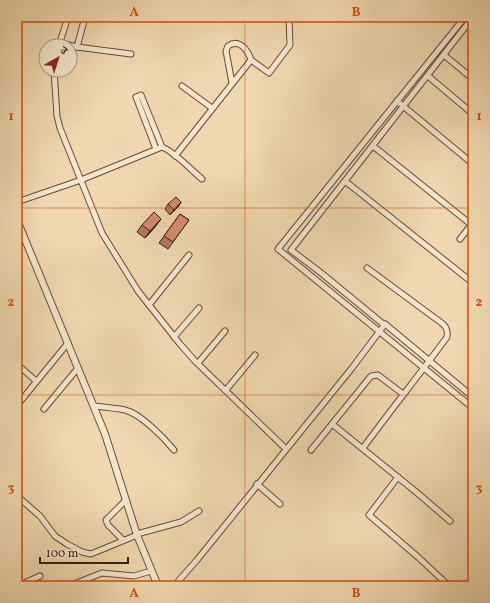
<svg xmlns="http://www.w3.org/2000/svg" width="490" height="603" viewBox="0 0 490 603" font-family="Vollkorn,'Noto Serif Devanagari',serif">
<rect width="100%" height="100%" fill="#f0d7af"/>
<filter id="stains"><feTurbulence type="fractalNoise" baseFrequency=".005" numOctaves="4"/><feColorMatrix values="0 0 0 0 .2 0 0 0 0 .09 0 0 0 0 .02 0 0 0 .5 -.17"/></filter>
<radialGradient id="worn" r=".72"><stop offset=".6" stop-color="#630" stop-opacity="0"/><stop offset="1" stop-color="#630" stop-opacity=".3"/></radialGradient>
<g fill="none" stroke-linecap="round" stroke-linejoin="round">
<g stroke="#634c39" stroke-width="7">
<g id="minor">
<polyline points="465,17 278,249 473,408"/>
<polyline points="473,17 291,250 320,272 382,323 385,324 473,397"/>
<polyline points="60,43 77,47 85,17"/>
<polyline points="59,45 68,17"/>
<polyline points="77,47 131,54"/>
<polyline points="444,55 473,79"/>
<polyline points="54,70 57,116 60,128 102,233 138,291 180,344 195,361 286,449"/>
<polyline points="428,76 473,114"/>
<path d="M 232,83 L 226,51 L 228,46 C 239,38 248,50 251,60"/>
<polyline points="182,86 212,108"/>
<polyline points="397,101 473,164"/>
<polyline points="373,146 473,226"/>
<polyline points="156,149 136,97 141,95 162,147"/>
<polyline points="175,156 251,60 269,73 290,45 289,17"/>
<polyline points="345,181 473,283"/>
<path d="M 17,202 L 81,180 L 162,147 C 175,152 191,170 202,179"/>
<polyline points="460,239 471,225"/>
<polyline points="149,305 189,255"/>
<polyline points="174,337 199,308"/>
<polyline points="198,363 225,331"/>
<polyline points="17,364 36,381"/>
<polyline points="226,390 255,355"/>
<polyline points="19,403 68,343"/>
<path d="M 94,406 C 104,407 115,408 125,410 C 141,414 164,438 174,450"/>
<polyline points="44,409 78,368"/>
<polyline points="332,424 415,491 450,521"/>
<path d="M 363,448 C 390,411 420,374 447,337 C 448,331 447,328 443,324 L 367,268"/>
<polyline points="311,450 371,376 378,375 403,394"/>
<polyline points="398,477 369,515 418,557 449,586"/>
<polyline points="257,484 280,504"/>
<polyline points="17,496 40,516 55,536 67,544 82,552 91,554 137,535"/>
<polyline points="137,534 181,522 199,511"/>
<polyline points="123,540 108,525 106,520 126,500"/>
<polyline points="18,586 40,576"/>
<polyline points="69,586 102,573 134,576 151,571"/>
<polyline points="174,586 197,560 352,368 385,324"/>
</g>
</g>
<g stroke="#634c39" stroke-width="8">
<polyline id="tertiary" points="17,220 105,434 137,535 158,586"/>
</g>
<use href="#minor" stroke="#f5e5cb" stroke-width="5"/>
<use href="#tertiary" stroke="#f5e5cb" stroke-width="6"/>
</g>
<g fill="#b7785d" stroke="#341d12">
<polygon points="181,202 178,207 170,215 165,209 168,204"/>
<polygon points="180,214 189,220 168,249 159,243"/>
<polygon points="142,225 156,226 145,238 137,232"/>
</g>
<g fill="#95624c" stroke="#341d12">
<polygon points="181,202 178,207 170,215 174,210"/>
<polygon points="161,219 156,226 145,238 150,231"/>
</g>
<g fill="#d58c6c" stroke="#341d12">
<polygon points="176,197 181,202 174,210 168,204"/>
<polygon points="154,212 161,219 150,231 142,225"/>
<polygon points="180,214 189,220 173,242 164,236"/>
</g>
<path fill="none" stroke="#cd500d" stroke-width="1" stroke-opacity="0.55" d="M 245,17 L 245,586M 17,208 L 473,208M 17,395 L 473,395"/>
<rect width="490" height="603" fill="none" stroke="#f0d7af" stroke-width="44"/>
<g transform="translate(58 58) rotate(39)"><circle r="19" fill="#f5e5cb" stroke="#a89581"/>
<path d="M0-3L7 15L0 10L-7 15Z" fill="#8f2418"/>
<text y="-6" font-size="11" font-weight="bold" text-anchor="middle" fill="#341d12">उ</text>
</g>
<path d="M40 557v6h88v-6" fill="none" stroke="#341d12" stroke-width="2"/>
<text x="46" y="557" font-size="12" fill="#341d12" stroke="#f5e5cb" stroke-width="3" paint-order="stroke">100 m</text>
<rect x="22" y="22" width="446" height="559" fill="none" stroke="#cd500d" stroke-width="1.5"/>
<g font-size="13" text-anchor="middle" font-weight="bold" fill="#cd500d">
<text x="134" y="16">A</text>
<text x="356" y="16">B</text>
<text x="11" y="120">1</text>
<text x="479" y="120">1</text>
<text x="11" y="306">2</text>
<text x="479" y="306">2</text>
<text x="11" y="492">3</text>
<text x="479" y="492">3</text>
<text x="134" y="597">A</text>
<text x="356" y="597">B</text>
</g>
<rect width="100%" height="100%" filter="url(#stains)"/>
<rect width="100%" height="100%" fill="url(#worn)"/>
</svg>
